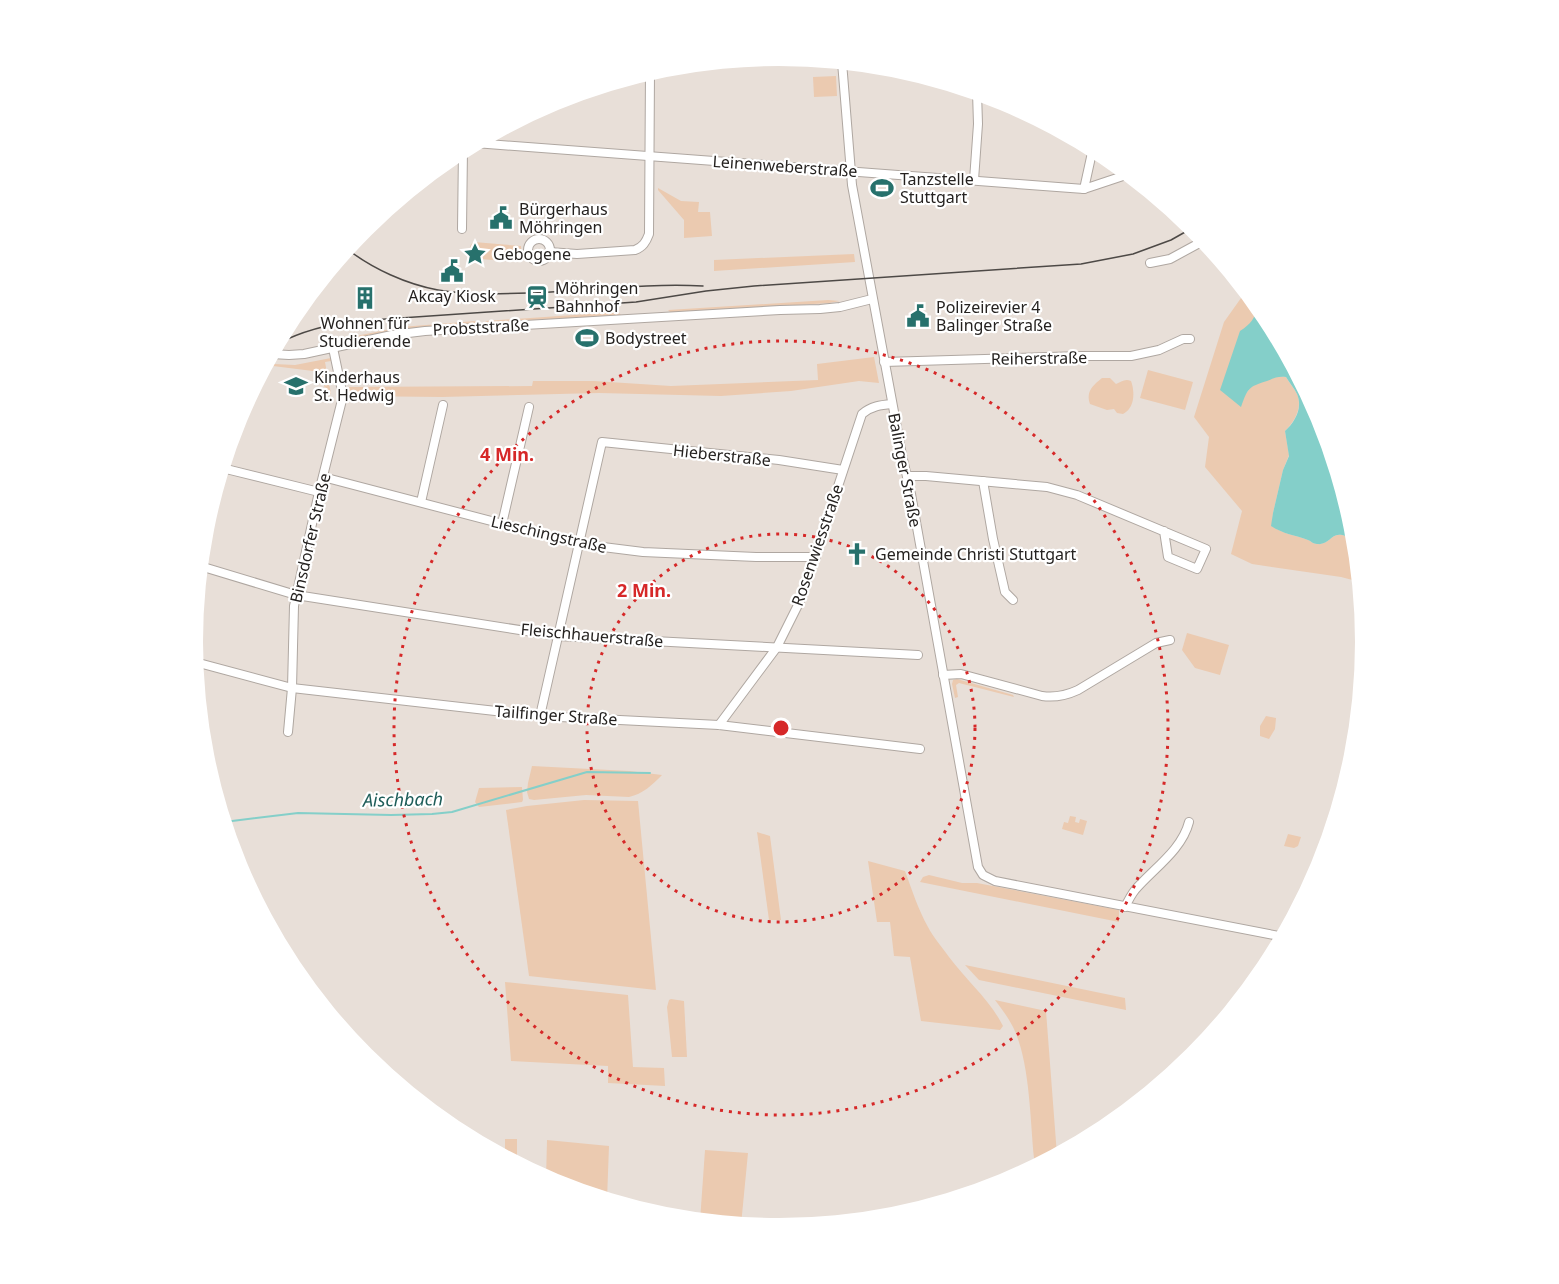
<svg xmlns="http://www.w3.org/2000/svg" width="1559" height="1284" viewBox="0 0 1559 1284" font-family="'Noto Sans',sans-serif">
<rect width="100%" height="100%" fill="#e8dfd8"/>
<g fill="#ebcab0">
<polygon points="836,76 837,96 814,97 813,77"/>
<polygon points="658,188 681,201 699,202 698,212 710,212 712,236 684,238 684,220 658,190"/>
<path d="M 474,242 L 521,246 L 522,259 C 505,259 483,264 470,253 C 470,248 469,245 474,242 Z"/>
<polygon points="854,254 855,262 714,271 714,260"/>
<path d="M 1246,291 L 1258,306 L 1256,314 L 1250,325 L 1245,395 L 1253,384 L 1278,376 L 1286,377 C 1289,383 1294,388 1297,394 C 1303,408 1294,422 1285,431 L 1289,455 L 1283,470 L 1273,513 L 1272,526 C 1283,534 1295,535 1308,540 C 1311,541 1313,544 1317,544 C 1334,546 1329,524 1356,542 L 1360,582 L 1341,577 L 1252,564 L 1231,554 L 1242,511 L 1205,467 L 1209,437 L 1194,417 L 1224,322 Z"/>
<polygon points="828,300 840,301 829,303 671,313 668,310"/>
<polygon points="618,312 621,315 483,323 486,321"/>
<polygon points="476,321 478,323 401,330 335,343 336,340 401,327"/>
<polygon points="874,357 879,383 859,381 791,391 721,396 599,393 442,397 347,396 347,387 532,386 533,381 594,381 671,386 818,380 817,364"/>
<polygon points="331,358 331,361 325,362 331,394 326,394 321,372 273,366 274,364 295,365"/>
<polygon points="1148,370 1193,382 1185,410 1140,398"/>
<path d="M 1102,378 L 1110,378 L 1116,384 C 1121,382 1125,378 1131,381 C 1135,392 1135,408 1123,414 L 1117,413 L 1114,409 L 1107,410 L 1090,404 C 1086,392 1092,386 1102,378 Z"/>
<polygon points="1187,633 1229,645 1220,675 1195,668 1182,650"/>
<polygon points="957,679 1013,695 1014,697 959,683 956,685 958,697 955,698 952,684 953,680"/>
<polygon points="1266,716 1276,718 1275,729 1269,739 1260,736 1260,726"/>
<path d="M 532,766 L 629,771 L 662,775 C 652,785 643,794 629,797 L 586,795 L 534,800 L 529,799 L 527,792 L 528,783 Z"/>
<polygon points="522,787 523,800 522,802 479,807 475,802 479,788"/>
<polygon points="584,800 638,801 656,990 529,976 506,810 527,806"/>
<polygon points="1070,816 1076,817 1075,822 1079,823 1080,819 1087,821 1083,835 1062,829 1064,822 1068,823"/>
<polygon points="757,832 770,836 781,920 769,920"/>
<polygon points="1288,834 1301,837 1298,846 1294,848 1284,846"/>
<path d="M 868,861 L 905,871 C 912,890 918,909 928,927 C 933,937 942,947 949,957 C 966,980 990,1000 1003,1026 L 1000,1030 L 921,1021 L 910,957 L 894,956 L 890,922 L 877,922 Z"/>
<polygon points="929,875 962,883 977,883 1119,910 1119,922 920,882 923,877"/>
<polygon points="965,965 1125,998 1126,1010 979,980"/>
<polygon points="505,982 628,995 633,1067 664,1068 665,1086 608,1083 608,1066 511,1061"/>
<polygon points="671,999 684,1001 687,1057 672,1057 667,1007 669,1000"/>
<path d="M 995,1000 L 1046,1011 L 1057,1155 L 1043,1163 L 1036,1162 L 1034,1158 C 1030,1119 1030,1061 1013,1027 C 1008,1017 1001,1008 995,1000 Z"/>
<polygon points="505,1139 517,1139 517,1163 505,1157"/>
<polygon points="547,1140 609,1146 607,1200 555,1184 546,1179"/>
<polygon points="705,1150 748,1153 741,1225 700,1221"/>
</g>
<path fill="#84cfc9" d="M 1258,306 L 1267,316 L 1321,418 L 1355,528 L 1356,542 C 1329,524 1334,546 1317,544 C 1313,544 1311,541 1308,540 C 1295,535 1283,534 1271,526 L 1273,513 L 1283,470 L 1289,456 L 1285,431 C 1295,422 1303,408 1297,394 C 1294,388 1289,382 1286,377 C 1278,376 1274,378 1267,381 C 1248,387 1248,388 1241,407 L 1220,390 L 1240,331 C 1251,324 1255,318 1258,306 Z"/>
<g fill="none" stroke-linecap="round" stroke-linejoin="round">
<polyline stroke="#84cfc9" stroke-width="2" points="224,822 298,813 391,815 432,814 452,812 587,772 650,773"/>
<g stroke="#afa7a1" stroke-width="10">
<g id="minor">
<polyline points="842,62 852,185 902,455 911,494 978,867 983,875 995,881 1284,937"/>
<polyline points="475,143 1084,189 1129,174"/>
<polyline points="974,180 978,124 977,92"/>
<polyline points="1084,189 1093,148"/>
<polyline points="462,229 463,149"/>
<circle cx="539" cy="250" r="11"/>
<path d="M 549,252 L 577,254 L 635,250 C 643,247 646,242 649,234 L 650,71"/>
<polyline points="1150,263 1170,259 1205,240"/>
<polyline points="272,354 289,355 304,354 392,335 425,331 780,310 820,309 840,307 872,299"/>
<polyline points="884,362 1081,356 1131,356 1159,350 1183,339 1190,339"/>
<polyline points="262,372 266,367 269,358"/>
<polyline points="222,468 319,492"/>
<polyline points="907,476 926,476 1047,487 1077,495 1206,549 1197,569 1168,557 1164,531"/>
<polyline points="323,477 579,544 643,552 756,557 816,557"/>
<polyline points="983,481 993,539 1005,592 1013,600"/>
<polyline points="421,502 443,405"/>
<polyline points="502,524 529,407"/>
<polyline points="200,566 296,595 558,636 918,655"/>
<polyline points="195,662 292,688 540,716 719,725 920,749"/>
<path d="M 943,675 L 961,674 L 1042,696 C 1055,698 1065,696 1078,690 L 1156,643 L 1170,640"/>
<polyline points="540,716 602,442 779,460 843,470"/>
<path d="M 719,725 L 777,647 L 800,601 L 862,414 C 871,406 881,405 892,404"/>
<polyline points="288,732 292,688 294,606 319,492 343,396 333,348"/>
<path d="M 1125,907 C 1128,901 1131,895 1135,890 C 1153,869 1182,850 1189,822"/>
</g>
</g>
<use href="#minor" stroke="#fff" stroke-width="8"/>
<g stroke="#4d4946" stroke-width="1.5">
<path d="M 347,249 C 373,269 406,284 438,290 C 468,295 499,294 529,293 C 587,291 645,283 703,286"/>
<path d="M 277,344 C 302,331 329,324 357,321 L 636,302 L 706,291 L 754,286 L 1081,264 L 1133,254 L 1171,240 L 1194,227"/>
</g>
</g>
<g fill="none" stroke="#d62828" stroke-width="3" stroke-dasharray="3 6">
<circle cx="781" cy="728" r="194"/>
<circle cx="781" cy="728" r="387"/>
</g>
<defs>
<g id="stadium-bare" transform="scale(1.8)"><path d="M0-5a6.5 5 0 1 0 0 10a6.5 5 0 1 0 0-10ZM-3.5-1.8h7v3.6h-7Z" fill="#27716c" stroke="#fff" stroke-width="2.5" paint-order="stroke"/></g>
<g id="civic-bare" transform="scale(1.8)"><path d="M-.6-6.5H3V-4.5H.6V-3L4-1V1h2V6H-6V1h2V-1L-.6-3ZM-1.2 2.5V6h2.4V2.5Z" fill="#27716c" stroke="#fff" stroke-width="2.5" paint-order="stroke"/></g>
<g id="sight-bare" transform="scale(1.8)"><path d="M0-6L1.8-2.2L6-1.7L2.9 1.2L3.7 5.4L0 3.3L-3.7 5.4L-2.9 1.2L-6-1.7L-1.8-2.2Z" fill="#27716c" stroke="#fff" stroke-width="2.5" paint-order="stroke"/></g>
<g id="station-bare" transform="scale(1.8)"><path d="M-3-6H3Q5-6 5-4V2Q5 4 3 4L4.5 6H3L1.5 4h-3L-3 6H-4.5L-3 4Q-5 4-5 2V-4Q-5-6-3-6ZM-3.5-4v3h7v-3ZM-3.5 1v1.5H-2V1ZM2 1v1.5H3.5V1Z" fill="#27716c" stroke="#fff" stroke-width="2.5" paint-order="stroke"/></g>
<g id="building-bare" transform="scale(1.8)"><path d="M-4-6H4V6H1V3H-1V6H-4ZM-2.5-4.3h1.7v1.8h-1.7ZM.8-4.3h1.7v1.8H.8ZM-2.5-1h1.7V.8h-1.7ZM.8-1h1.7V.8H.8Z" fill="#27716c" stroke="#fff" stroke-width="2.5" paint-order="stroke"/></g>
<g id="school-bare" transform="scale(1.8)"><path d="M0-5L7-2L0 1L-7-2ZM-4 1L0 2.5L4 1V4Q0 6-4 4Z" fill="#27716c" stroke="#fff" stroke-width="2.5" paint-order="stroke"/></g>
<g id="church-bare" transform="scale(1.8)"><path d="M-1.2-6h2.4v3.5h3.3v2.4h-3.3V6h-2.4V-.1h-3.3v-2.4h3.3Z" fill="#27716c" stroke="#fff" stroke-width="2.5" paint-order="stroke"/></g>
</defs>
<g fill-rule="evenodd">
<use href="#stadium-bare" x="882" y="188"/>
<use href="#civic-bare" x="501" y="218"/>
<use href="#sight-bare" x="475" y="254"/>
<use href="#civic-bare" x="452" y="271"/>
<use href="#station-bare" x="537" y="297"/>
<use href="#building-bare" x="365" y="298"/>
<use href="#civic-bare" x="918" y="316"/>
<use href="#stadium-bare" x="587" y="338"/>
<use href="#school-bare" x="296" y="386"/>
<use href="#church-bare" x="857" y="554"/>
</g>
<g text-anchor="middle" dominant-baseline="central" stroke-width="4.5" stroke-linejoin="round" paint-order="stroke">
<g font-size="16" fill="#252220" stroke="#fff">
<text transform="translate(785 166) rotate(4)">Leinenweberstraße</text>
<text transform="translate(481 327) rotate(-3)">Probststraße</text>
<text transform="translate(1039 358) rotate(-1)">Reiherstraße</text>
<text transform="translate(722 455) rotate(6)">Hieberstraße</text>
<text transform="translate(905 470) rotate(79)">Balinger Straße</text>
<text transform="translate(549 534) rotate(13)">Lieschingstraße</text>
<text transform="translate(310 538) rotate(-77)">Binsdorfer Straße</text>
<text transform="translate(817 545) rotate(-71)">Rosenwiesstraße</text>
<text transform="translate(592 635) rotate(5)">Fleischhauerstraße</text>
<text transform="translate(556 715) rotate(4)">Tailfinger Straße</text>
</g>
<g font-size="16" fill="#252220" stroke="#fff" text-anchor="start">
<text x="900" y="179">Tanzstelle<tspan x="900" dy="18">Stuttgart</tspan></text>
<text x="519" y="209">Bürgerhaus<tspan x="519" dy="18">Möhringen</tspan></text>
<text x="493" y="254">Gebogene</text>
<text x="555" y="288">Möhringen<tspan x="555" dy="18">Bahnhof</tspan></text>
<text x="452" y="296" text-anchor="middle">Akcay Kiosk</text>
<text x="936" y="307">Polizeirevier 4<tspan x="936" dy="18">Balinger Straße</tspan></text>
<text x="365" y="323" text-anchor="middle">Wohnen für<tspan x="365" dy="18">Studierende</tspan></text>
<text x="605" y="338">Bodystreet</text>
<text x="314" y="377">Kinderhaus<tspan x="314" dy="18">St. Hedwig</tspan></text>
<text x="875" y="554">Gemeinde Christi Stuttgart</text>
</g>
<g font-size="18" font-style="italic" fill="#1e5d59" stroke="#fff">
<text transform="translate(403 799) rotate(-1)">Aischbach</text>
</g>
</g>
<path d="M0 0H1559V1284H0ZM203 642a576 576 0 1 1 1152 0a576 576 0 1 1-1152 0Z" fill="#fff" fill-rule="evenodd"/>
<circle cx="781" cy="728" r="9" fill="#d62828" stroke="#fff" stroke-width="3"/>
<g font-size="18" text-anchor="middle" font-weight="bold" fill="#d62828" stroke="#fff" stroke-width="4.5" stroke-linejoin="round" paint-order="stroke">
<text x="507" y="461">4 Min.</text>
<text x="644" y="597">2 Min.</text>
</g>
</svg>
